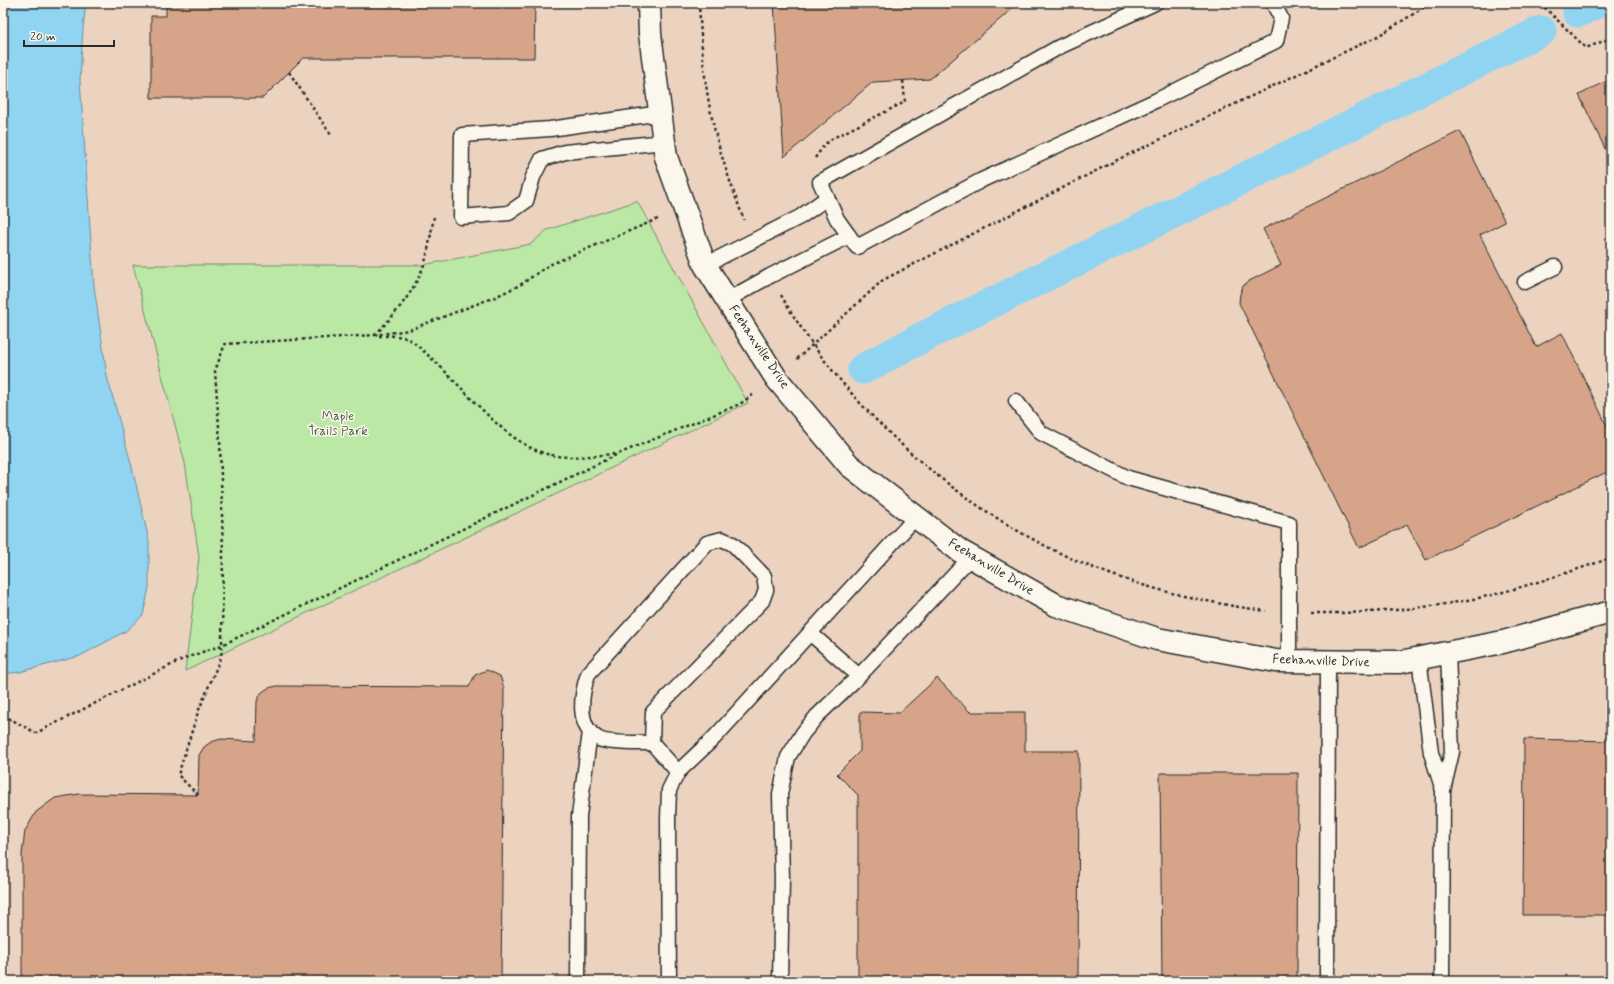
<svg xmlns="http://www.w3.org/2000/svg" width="1614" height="984" viewBox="0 0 1614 984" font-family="Mynerve,sans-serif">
<rect width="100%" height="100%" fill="#f4e7d8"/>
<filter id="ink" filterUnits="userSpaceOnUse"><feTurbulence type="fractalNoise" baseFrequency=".025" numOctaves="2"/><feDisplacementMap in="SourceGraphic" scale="8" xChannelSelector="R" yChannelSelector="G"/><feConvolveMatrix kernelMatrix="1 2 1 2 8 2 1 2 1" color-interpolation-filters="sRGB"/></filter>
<g filter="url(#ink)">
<rect fill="#ebd3c0" x="3" y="3" width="1608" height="978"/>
<polygon fill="#bbe8a5" stroke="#738a68" points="637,201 748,403 185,671 199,557 185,463 133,265 423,265 531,244 547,230"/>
<polygon fill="#91d4f2" stroke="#6890a2" points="3,3 86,3 83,28 80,80 94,286 107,376 132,467 149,541 149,588 143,615 126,631 80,656 20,672 3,674"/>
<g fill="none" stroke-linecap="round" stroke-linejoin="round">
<g stroke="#91d4f2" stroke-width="31">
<polyline points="1578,12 1597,3"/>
<polyline points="863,369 927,335 1541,31"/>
</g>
</g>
<g fill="#d6a589" stroke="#2b2b2b">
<polygon points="166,3 535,3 534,58 303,58 263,98 151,98 151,16 166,16"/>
<polygon points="774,3 1019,3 930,79 873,82 784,157"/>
<polygon points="1611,79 1611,161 1579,95"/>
<polygon points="1460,131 1505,222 1480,235 1536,347 1562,333 1611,434 1611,470 1426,560 1407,525 1359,548 1239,303 1240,294 1243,286 1249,281 1281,265 1263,229"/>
<polygon points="487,670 500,676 504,688 501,981 22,981 22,854 25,831 36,812 55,798 79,794 198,795 199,755 204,747 211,742 221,739 256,741 257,701 261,693 268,688 277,686 469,687 475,675"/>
<polygon points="937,678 970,712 1025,712 1025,751 1079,751 1078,981 858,981 858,795 837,774 860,751 860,712 899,713"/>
<polygon points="1524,739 1611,741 1611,915 1523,915"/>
<polygon points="1160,773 1298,773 1297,981 1162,981"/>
</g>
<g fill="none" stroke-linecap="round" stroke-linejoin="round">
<g stroke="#2b2b2b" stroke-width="17">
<g id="lane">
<polyline points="1155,3 1059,47 820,182 837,219 857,247 982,180 1157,100 1276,41 1281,18 1273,3"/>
<polyline points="661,113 550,129 462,135 461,217 509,213 526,201 533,177 542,159 565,152 665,142"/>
<polyline points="705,265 800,217 827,198"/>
<polyline points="1525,282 1555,267"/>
<polyline points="727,300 770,276 849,236"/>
<polyline points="1016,401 1041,433 1128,478 1289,523 1289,661"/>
<polyline points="810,633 859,676"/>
<polyline points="1419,658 1431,753 1443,790 1442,981"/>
<path d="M 652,743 C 640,743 609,744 599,739 C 576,727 581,695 588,674 L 707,543 L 722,539 L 733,544 L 764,576 L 766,590 L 762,601 L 653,712 L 652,743 L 678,772"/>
<polyline points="1443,790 1452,752 1448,653"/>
<polyline points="578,981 579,816 590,732"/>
<polyline points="669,981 668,819 669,790 678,772 714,738 916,517"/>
<polyline points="780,981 782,879 780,794 788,757 803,733 817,716 859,676 971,557"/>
<polyline points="1327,981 1328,661"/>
</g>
</g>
<g stroke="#2b2b2b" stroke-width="25">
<polyline id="secondary" points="649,3 650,34 666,157 705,265 776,378 849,465 960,551 1056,605 1157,639 1276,661 1400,662 1503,642 1611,612"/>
</g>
<g stroke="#2b2b2b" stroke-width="2.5" stroke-dasharray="3 3" stroke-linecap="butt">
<path d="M 699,3 C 701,37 703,70 709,103 C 716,144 730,182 744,220"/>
<polyline points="1540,3 1586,48 1611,38"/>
<polyline points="289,72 331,135"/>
<polyline points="815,158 825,144 833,138 905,102 903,80"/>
<path d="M 781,295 C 848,413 968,518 1094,568 C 1149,590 1208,603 1266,611"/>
<path d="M 375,335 C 396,313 415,291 425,262 C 429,248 431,231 434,217"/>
<path d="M 379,336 C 387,336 399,335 406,338 C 415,342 423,351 430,357 C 463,386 504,443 547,454 C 569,460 594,455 616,454"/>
<polyline points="797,359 883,280 1117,160 1378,36 1431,3"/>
<path d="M 1311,613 C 1369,614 1426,609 1483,597 C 1526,587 1569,572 1611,558"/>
<polyline points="3,715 36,733 183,659 222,645 618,454 740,404 754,394"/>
<polyline points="198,795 178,775 198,712 221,657 222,645 223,550 220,441 215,371 225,344 375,335 409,330 495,297 520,285 549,265 660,218"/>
</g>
<use href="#lane" stroke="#fbf7ec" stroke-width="14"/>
<use href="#secondary" stroke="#fbf7ec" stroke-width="22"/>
</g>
</g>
<g text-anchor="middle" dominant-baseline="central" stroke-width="3" stroke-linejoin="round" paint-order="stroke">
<g font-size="13" fill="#2b2b2b" stroke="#fbf7ec">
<text transform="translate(759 347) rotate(56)">Feehanville Drive</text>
<text transform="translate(991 567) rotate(31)">Feehanville Drive</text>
<text transform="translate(1321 661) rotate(2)">Feehanville Drive</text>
</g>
<g font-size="13" fill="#4f5a4a" stroke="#fbf7ec">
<text x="338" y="416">Maple<tspan x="338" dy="15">Trails Park</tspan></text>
</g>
</g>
<rect width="1614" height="984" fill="none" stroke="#fbf7ec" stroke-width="16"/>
<rect x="8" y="8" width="1598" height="968" fill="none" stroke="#2b2b2b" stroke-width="1.5" filter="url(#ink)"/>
<path d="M24 40v6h90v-6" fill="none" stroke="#2b2b2b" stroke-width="2"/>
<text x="30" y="40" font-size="12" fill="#2b2b2b" stroke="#fbf7ec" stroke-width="3" paint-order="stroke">20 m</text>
</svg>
